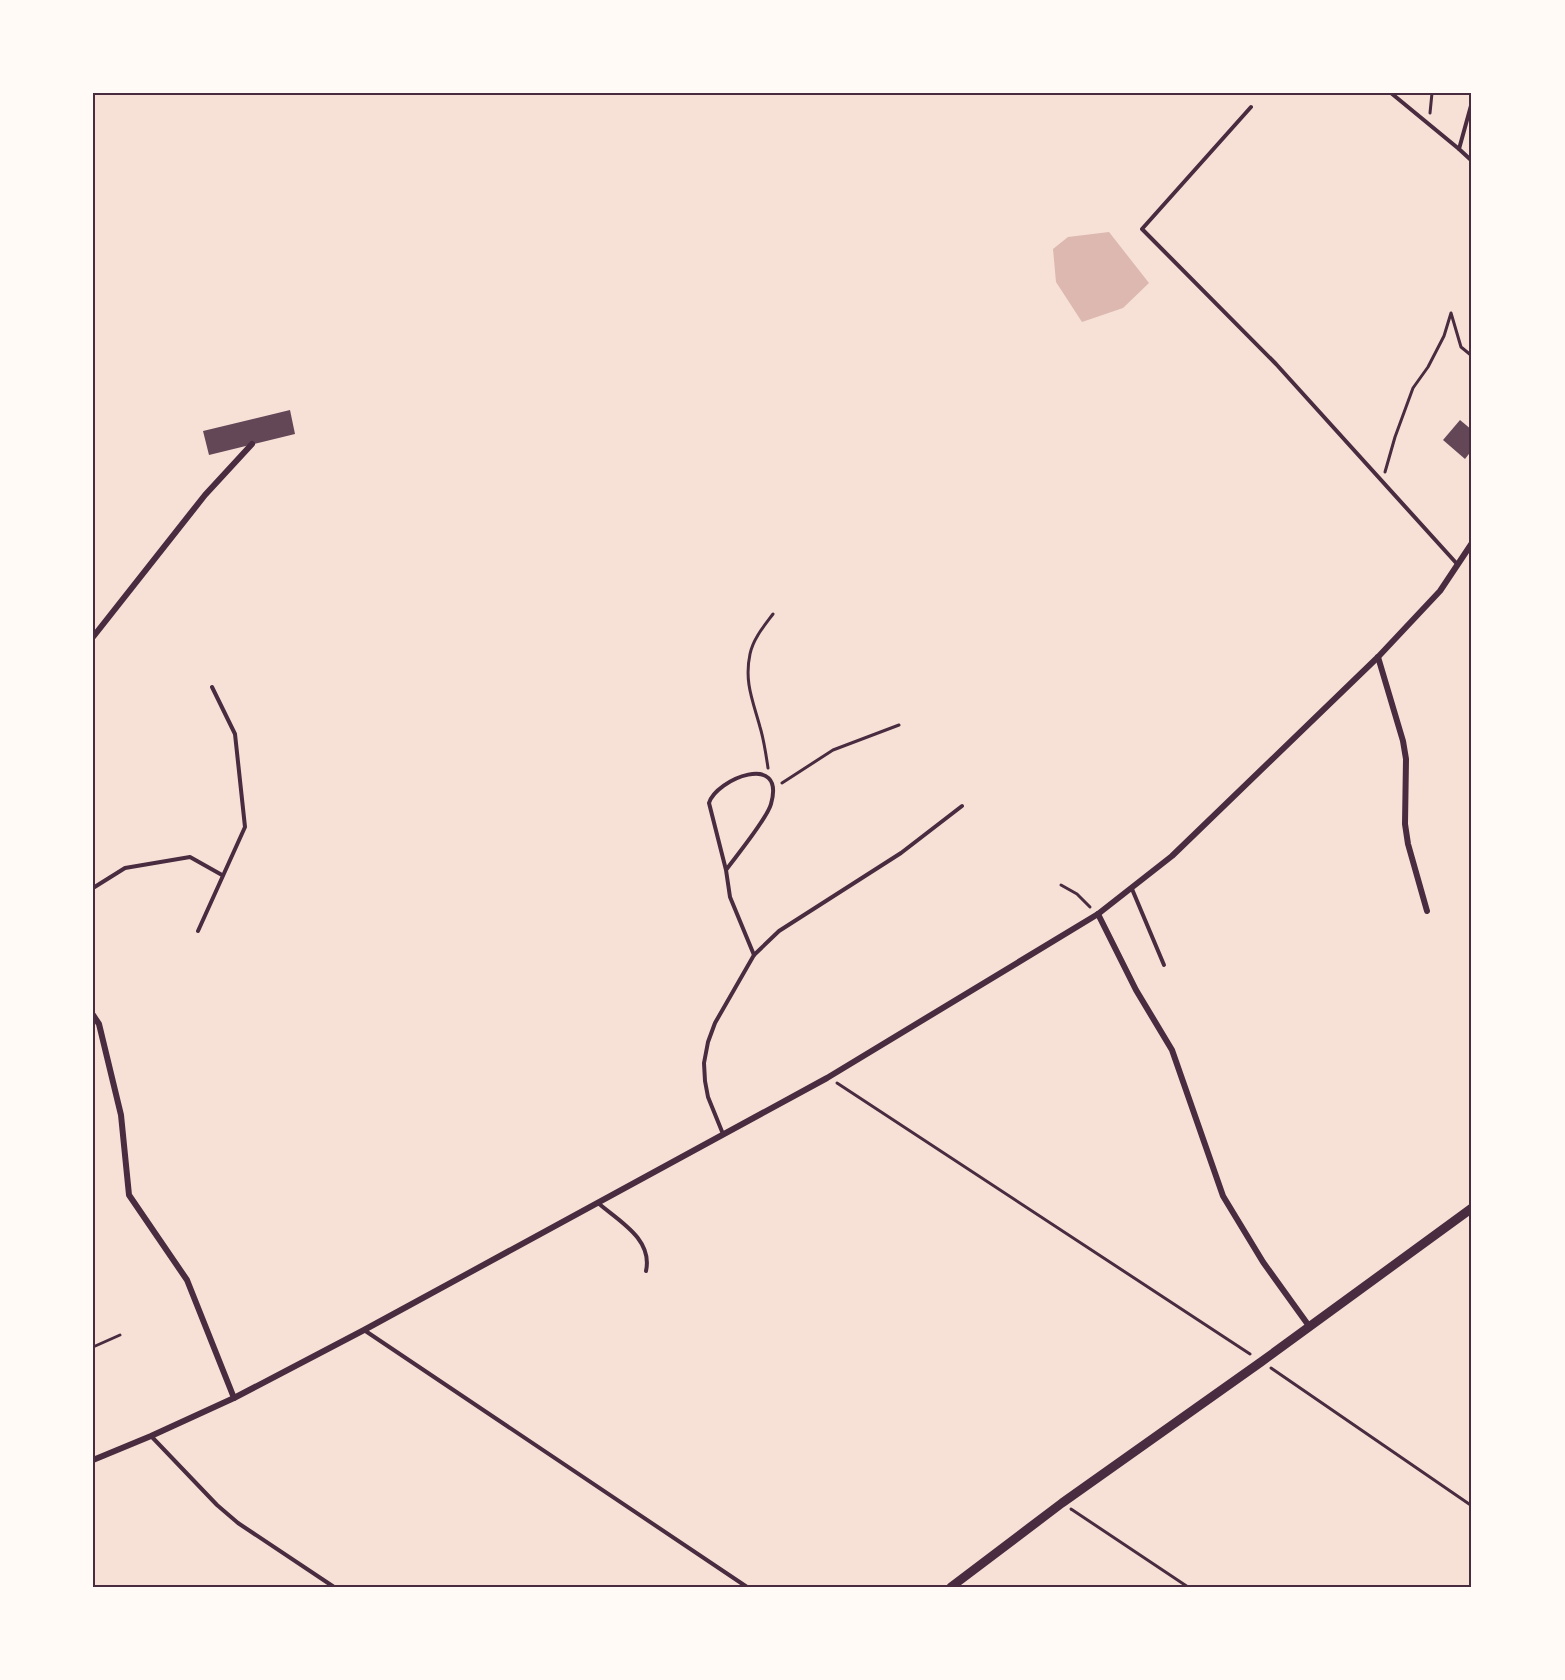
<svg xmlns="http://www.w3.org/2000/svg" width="1565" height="1680" viewBox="0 0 1565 1680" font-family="Poppins,sans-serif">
<rect width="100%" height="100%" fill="#f7e1d7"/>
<polygon fill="#dcb8b0" points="1109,232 1149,283 1123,308 1082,322 1056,282 1053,249 1068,237"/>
<g fill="#644757">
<polygon points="290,410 295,434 209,455 203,431"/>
<polygon points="1460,420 1472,430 1472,450 1465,459 1443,440"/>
</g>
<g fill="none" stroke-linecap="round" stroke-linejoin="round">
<g stroke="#4a2c40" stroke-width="3">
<polyline points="1430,113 1432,93"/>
<polyline points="1385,472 1395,437 1413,388 1428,367 1444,336 1451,313 1461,347 1472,356"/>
<path d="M 768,768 C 766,754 764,740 760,727 C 753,701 744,682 750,654 C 753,639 764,626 773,614"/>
<polyline points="782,783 833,750 899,725"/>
<polyline points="1061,885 1077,894 1090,907"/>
<polyline points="837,1083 1250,1354"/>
<polyline points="93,1347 120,1335"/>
<polyline points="1271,1368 1472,1506"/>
<polyline points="1071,1509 1188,1587"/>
</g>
<g stroke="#4a2c40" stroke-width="4">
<polyline points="1391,93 1459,149"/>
<polyline points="1472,102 1459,149 1472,161"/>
<polyline points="1251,107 1142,229 1276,364 1458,565"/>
<path d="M 726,870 L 709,803 C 716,779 786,751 771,804 C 767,819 737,855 726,870 L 730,897 L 754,955"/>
<polyline points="93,888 125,868 190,857 222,875"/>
<polyline points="1132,889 1164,965"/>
<polyline points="198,931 245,827 235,734 212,687"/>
<polyline points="723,1134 708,1097 705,1081 704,1063 708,1042 715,1023 754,955 779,931 901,853 962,806"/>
<path d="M 598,1203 C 619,1221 653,1239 646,1271"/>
<polyline points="364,1330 747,1587"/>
<polyline points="151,1436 217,1505 238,1523 334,1587"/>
</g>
<g stroke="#4a2c40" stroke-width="6">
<polyline points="93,637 205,495 252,444"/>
<polyline points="1378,657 1403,741 1406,759 1405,824 1408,844 1427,911"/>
<polyline points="1098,914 1136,990 1172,1050 1223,1196 1263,1262 1309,1326"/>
<polyline points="93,1015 99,1024 121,1115 129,1195 187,1280 234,1398"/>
<polyline points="93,1460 151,1436 234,1398 364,1330 827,1078 1098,914 1172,856 1378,657 1440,591 1472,543"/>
</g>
<polyline stroke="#4a2c40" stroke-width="9" points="951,1587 1062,1503 1261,1362 1472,1208"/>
</g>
<rect width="1565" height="1680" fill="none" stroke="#fffaf5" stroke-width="189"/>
<rect x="94" y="94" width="1376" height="1492" fill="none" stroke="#4a2c40" stroke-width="2"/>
</svg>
